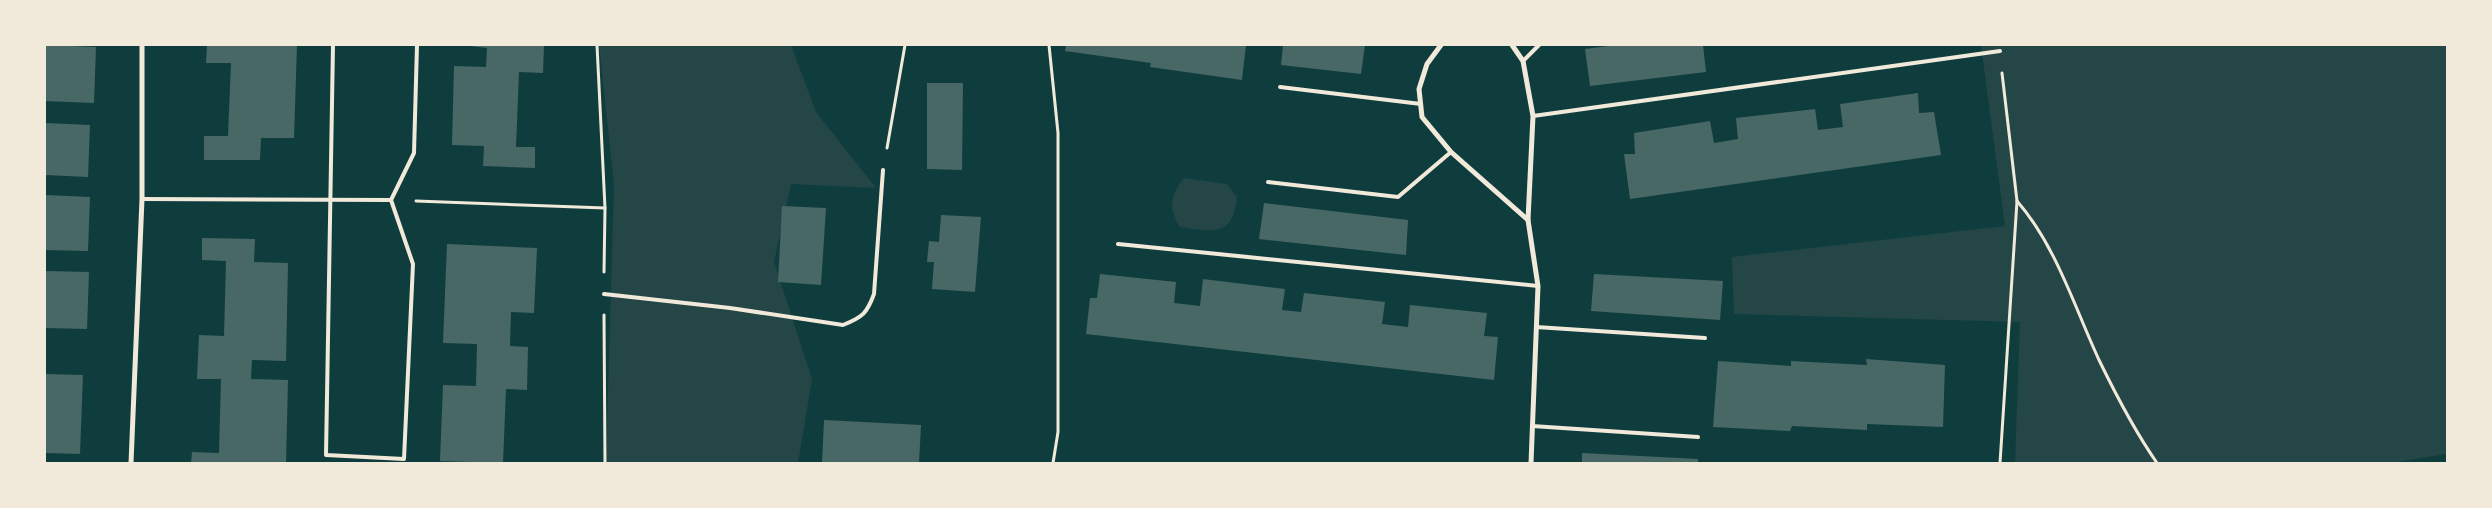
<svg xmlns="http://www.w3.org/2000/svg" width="2492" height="508" viewBox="0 0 2492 508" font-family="Lora,serif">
<rect width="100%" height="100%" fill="#0f3d3e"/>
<g fill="#244646">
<polygon points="599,45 791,45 816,112 876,188 791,184 774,262 812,379 798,463 606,463 614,185"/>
<polygon points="1981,45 2447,45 2447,454 2390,463 2015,463 2020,322 1734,314 1732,257 2005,226"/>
<path d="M 1184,178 L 1227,184 L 1237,197 C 1233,237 1213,232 1180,227 C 1168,207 1170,196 1184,178 Z"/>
</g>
<g fill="#486865">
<polygon points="45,45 96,47 94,103 45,101"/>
<polygon points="207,45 297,45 294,138 261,138 260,160 204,160 204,136 228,136 231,63 206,63"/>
<polygon points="462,45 544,45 543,73 519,72 516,147 535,147 535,168 483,166 484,146 452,145 454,66 486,67 487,48"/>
<polygon points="1066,45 1246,45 1242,80 1150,67 1151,63 1065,51"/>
<polygon points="1283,45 1365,45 1361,74 1281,65"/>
<polygon points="1616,45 1703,45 1706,72 1590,86 1585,49"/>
<polygon points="927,83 963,83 962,170 927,169"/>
<polygon points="1918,93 1919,113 1934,112 1941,155 1630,199 1624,154 1635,154 1634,133 1710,121 1714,143 1738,139 1736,118 1815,109 1818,130 1843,127 1840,104"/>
<polygon points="45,123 90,125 88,177 45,175"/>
<polygon points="45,195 90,197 88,251 45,250"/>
<polygon points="1264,203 1408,220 1406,255 1259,239"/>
<polygon points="782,206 826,208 821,285 778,282"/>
<polygon points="941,215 981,217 975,292 932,289 934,262 927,262 929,241 939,242"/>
<polygon points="202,238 255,239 254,262 288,263 286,361 252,360 251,379 288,380 286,463 191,463 192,452 219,453 221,379 197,379 199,335 224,336 226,261 202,260"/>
<polygon points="447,244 537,248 534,313 511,312 510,346 528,347 527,390 506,389 503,463 440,461 443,385 476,386 477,344 443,343"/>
<polygon points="45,271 89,272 87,329 45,328"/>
<polygon points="1100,274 1176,282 1174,303 1200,306 1203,279 1285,289 1282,310 1301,312 1304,293 1385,302 1382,324 1408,327 1410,305 1487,313 1484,336 1498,337 1494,380 1086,334 1090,298 1097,298"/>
<polygon points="1594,274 1723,281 1720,320 1591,311"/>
<polygon points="1866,359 1945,365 1943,427 1867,424 1867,430 1792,426 1790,431 1713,427 1718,361 1791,366 1791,361 1867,365"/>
<polygon points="45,374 83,375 80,454 45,453"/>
<polygon points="824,420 921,425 919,463 822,463"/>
<polygon points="1582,453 1698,459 1698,463 1582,463"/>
</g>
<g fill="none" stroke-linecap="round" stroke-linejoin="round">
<g stroke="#f1e9da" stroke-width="3">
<polyline points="597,45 605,208 604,272"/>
<polyline points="1049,45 1058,133 1058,432 1053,463"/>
<polyline points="887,148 905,45"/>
<polyline points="416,201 605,208"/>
<path d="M 2017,201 C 2056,246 2074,306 2099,360 C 2116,395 2134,430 2157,463"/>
<polyline points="604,315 605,463"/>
<polyline points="2000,463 2017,201 2002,73"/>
</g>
<g stroke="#f1e9da" stroke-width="4">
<polyline points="333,45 326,455 404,459 413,264 391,200 414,153 417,45"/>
<polyline points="1523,61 1539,45"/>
<polyline points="1280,87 1421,104"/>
<polyline points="1533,116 2000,51"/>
<polyline points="1268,182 1398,197 1451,152"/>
<polyline points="142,199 391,200"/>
<polyline points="1118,244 1538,286"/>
<path d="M 604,294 L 730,308 L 843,325 C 863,317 867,313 874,294 L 883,170"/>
<polyline points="1536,327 1705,338"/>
<polyline points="1532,426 1698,437"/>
</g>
<g stroke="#f1e9da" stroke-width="5">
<polyline points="1441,45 1427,64 1419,89 1422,117 1451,152 1528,220"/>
<polyline points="1512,45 1523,61 1533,116 1528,220 1538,286 1531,463"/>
<polyline points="131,463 142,199 142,45"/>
</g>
</g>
<rect width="2492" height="508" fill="none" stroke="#f1e9da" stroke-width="92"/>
</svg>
